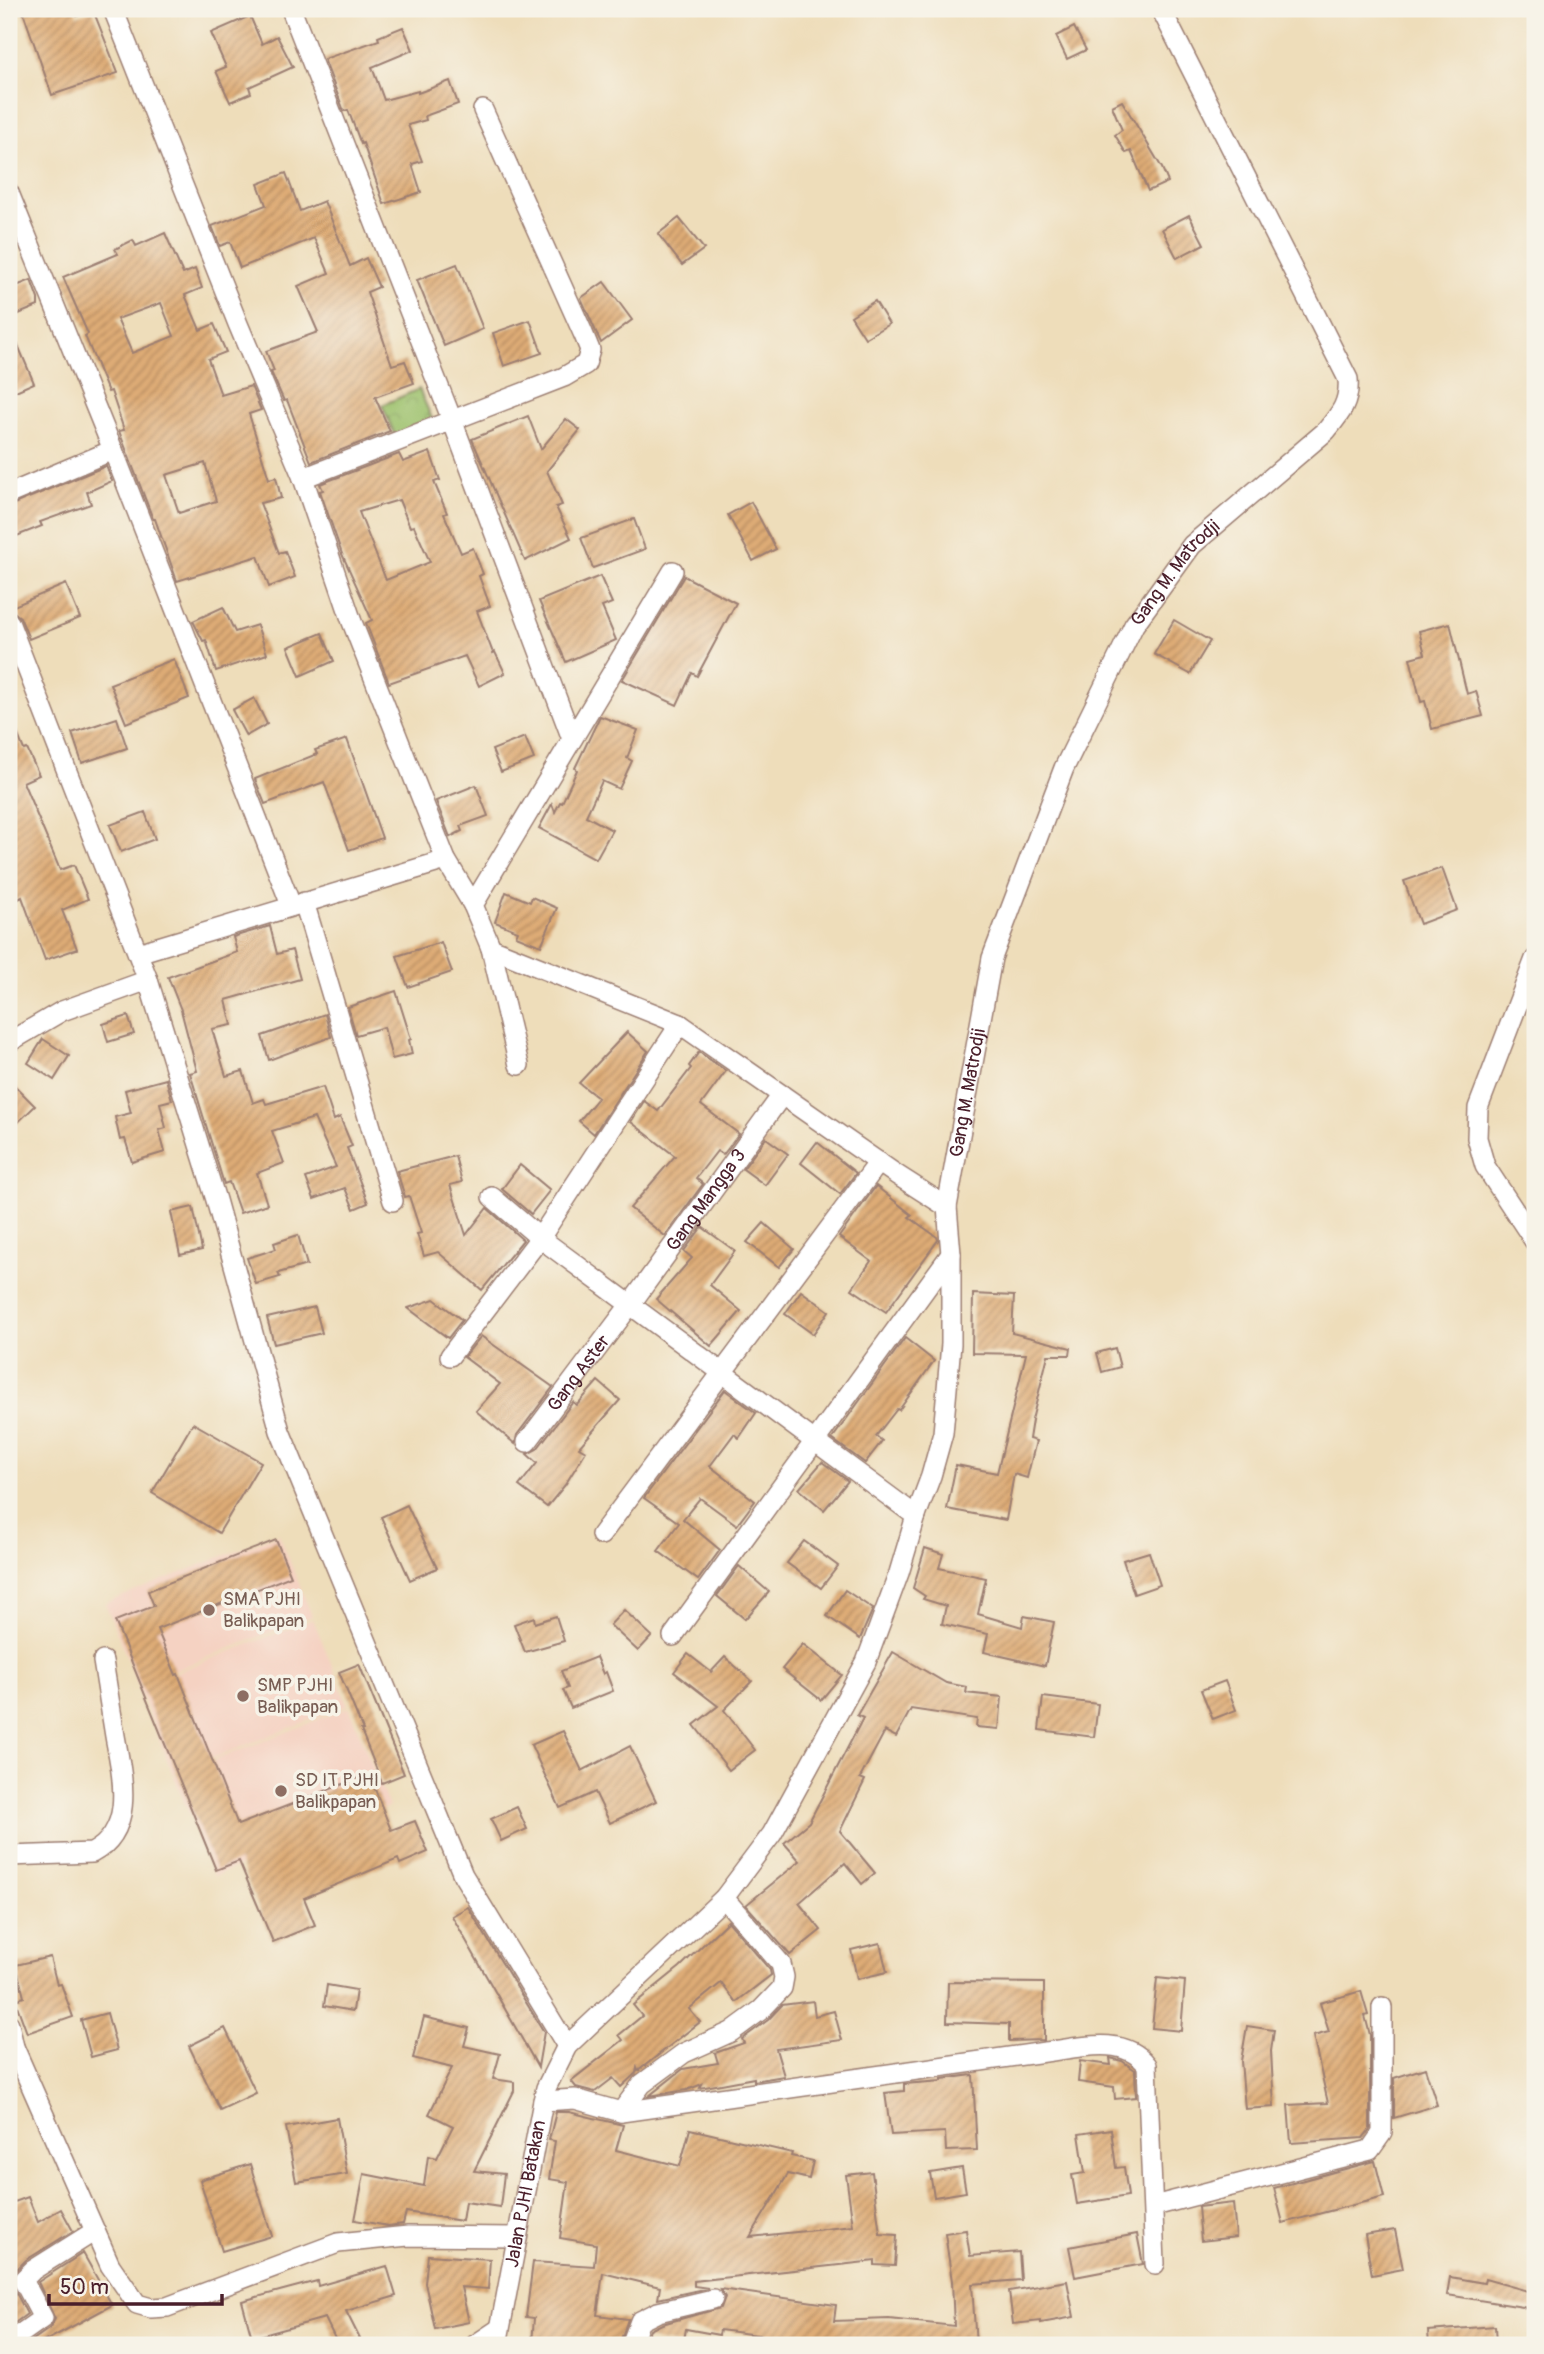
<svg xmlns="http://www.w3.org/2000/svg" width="1544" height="2354" viewBox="0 0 1544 2354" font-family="Pangolin,sans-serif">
<defs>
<pattern id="park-crowns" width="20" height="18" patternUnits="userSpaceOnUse" patternTransform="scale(1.75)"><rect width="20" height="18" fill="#9cc16c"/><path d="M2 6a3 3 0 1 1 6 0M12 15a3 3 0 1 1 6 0" fill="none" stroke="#88a55e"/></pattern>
<pattern id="building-hatch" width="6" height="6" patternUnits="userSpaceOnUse" patternTransform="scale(1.75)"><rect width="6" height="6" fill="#deac76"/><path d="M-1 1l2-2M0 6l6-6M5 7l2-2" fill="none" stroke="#b68b61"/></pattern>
</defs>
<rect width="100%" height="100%" fill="#f7f3e8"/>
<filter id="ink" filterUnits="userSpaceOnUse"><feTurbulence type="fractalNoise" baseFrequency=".0143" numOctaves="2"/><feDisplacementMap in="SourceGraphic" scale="14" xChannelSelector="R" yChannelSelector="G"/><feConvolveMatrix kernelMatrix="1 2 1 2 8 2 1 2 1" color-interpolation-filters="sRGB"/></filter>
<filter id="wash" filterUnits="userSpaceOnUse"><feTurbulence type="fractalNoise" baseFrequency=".00686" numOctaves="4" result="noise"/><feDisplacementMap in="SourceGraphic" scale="28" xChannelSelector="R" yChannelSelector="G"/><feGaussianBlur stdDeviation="1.57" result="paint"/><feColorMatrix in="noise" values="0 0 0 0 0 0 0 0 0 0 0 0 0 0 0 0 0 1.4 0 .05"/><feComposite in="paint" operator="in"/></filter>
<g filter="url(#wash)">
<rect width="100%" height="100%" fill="#eeddba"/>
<g fill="#f5d2c2">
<polygon points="279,1534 312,1616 138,1685 105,1603"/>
<polygon points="313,1619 348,1705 173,1774 138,1687"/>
<polygon points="349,1707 389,1807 214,1876 174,1776"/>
</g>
<polygon fill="url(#park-crowns)" stroke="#73704c" stroke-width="2" points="419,389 434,423 396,438 382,405"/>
<g id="blocks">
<g fill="url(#building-hatch)" fill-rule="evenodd">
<polygon points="22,9 75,9 77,16 93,10 118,73 52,95"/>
<polygon points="250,16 262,44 277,36 293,67 249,87 251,93 230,102 216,71 226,67 211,33"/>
<polygon points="403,27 413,50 372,67 384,100 418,91 418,93 450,81 458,104 425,116 426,120 408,125 422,161 412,164 421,192 384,204 363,143 361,144 348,110 344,111 324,59 379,40 378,37"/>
<polygon points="1074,27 1086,50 1067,59 1056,36"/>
<polygon points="1122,101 1162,168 1168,182 1148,191 1131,151 1126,153 1115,135 1122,130 1112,106"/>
<polygon points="286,173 300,211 324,201 350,266 366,258 379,287 367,292 392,365 405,361 414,383 375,397 390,431 311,462 287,400 284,401 271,372 274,371 266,351 318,332 298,286 329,273 314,238 240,268 230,242 220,246 212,226 266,205 258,184"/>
<polygon points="1189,215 1204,244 1177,258 1162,229"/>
<polygon points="679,218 704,249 682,265 658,234"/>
<path d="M 165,233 L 183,274 L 195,269 L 202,288 L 185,295 L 200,330 L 214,324 L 226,352 L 208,359 L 221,395 L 251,386 L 261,410 L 249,414 L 269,479 L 276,477 L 281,498 L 260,503 L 279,553 L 285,551 L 295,577 L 269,587 L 258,556 L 177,581 L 155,519 L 153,519 L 119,431 L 124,430 L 111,391 L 108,392 L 85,336 L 88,334 L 63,277 L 118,254 L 115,249 L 133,240 L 136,246 ZM 161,303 L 174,336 L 132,353 L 117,319 ZM 205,463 L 216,501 L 179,513 L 166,475 Z"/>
<polygon points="457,264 483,329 444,346 417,280"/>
<polygon points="31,280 38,299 38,306 9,318 9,289"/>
<polygon points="604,282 632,320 601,343 581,298"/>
<polygon points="875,301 889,324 865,338 851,316"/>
<polygon points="530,320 542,353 504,366 493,333"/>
<polygon points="9,324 34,383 9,394"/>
<polygon points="528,416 541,449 566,419 580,430 547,471 562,505 556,507 571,538 525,561 472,439"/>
<path d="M 430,452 L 440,480 L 434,482 L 447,513 L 444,514 L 461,553 L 473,548 L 483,574 L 479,576 L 490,606 L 477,611 L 493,653 L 495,652 L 505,673 L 479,686 L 465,656 L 389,683 L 366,623 L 372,620 L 342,554 L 320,491 L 323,490 L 320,484 L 399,454 L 403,462 ZM 399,500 L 410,527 L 414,526 L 430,562 L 386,580 L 359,512 Z"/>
<polygon points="106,466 112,481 87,492 91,504 40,522 42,526 9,539 9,506"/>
<polygon points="751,502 776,549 753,561 728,515"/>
<polygon points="634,519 645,549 593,568 581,538"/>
<polygon points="600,576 612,603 602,607 616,640 566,662 539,601"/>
<polygon points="684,576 736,603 697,676 692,673 677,705 622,680"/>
<polygon points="66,584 80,618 29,639 20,617 9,608"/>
<polygon points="223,607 235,632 257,625 267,654 216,671 206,640 203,641 193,621"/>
<polygon points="1174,620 1210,641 1190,674 1154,654"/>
<polygon points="1450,623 1467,694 1476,691 1483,716 1432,729 1425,701 1421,702 1410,658 1425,654 1419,631"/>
<polygon points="322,633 334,661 300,676 288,647"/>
<polygon points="174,659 189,698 126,723 110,684"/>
<polygon points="254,698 267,724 246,736 232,710"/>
<polygon points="9,713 24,750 27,749 39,775 23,782 60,870 74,865 88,899 62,910 77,949 45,960 22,897 9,904"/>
<polygon points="600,716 638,730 627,758 632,761 619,789 602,781 586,816 612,830 596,859 539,828 552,804 555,812 560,802 562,803 577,770 575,768"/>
<polygon points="117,718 127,748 82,763 72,733"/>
<polygon points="525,737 534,759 501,772 492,750"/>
<polygon points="347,739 382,838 349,850 324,782 265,804 255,779 317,754 315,750"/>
<polygon points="476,785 488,816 460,826 462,831 450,837 436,801"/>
<polygon points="145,812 155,839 121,852 110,825"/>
<polygon points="1442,868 1457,910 1420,924 1404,881"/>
<polygon points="506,892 530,902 532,897 557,908 541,946 516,936 518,931 495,922"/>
<polygon points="270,926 277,954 292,950 300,979 226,1000 232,1025 212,1029 226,1076 243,1071 253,1103 264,1099 266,1104 323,1087 334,1120 340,1117 352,1146 347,1148 368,1203 354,1209 345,1188 314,1199 306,1178 336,1167 314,1118 272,1131 284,1163 257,1173 267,1204 240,1213 229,1182 224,1184 190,1073 197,1071 181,1010 168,977 237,952 233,937"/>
<polygon points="441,942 452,972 408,987 397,956"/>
<polygon points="396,991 411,1039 409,1040 412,1054 392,1059 384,1027 356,1035 348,1007"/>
<polygon points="325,1014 331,1037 269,1060 262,1036"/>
<polygon points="128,1016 134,1034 108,1042 103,1024"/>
<polygon points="627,1032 648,1051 594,1134 579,1121 598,1098 579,1083"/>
<polygon points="43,1039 69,1056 54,1080 28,1063"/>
<polygon points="699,1052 726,1071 701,1105 739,1134 723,1155 717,1151 696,1178 703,1184 665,1236 630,1208 675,1156 631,1122 644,1101 658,1111 691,1068 689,1066"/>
<polygon points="166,1079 172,1100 160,1103 166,1128 159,1130 165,1152 132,1162 125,1139 120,1140 115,1117 131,1113 125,1090"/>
<polygon points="9,1080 35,1106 9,1131"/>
<polygon points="766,1138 788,1154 765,1185 743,1169"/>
<polygon points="817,1142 856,1173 840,1194 801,1163"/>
<polygon points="455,1156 462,1182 450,1185 466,1235 487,1208 523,1240 482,1290 438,1252 424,1256 417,1234 421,1233 409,1196 405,1197 397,1171"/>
<polygon points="520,1165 550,1190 531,1214 502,1189"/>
<polygon points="876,1186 912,1215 909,1217 937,1237 938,1240 886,1312 852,1289 871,1261 839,1237"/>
<polygon points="193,1207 202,1250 180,1255 171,1212"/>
<polygon points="764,1223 794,1249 779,1267 747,1242"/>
<polygon points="702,1227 735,1251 710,1285 741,1311 711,1346 656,1299 692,1258 684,1251"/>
<polygon points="298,1235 307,1265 278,1273 280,1277 256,1284 247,1258 276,1249 274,1243"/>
<polygon points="801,1291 829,1311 813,1334 785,1314"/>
<polygon points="973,1294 1014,1296 1012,1333 1071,1348 1070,1355 1048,1355 1032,1420 1029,1439 1036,1441 1027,1478 1014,1474 1006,1520 947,1509 956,1465 997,1473 1026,1354 972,1353"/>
<polygon points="434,1299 462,1320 448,1338 408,1308"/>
<polygon points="315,1307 322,1333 274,1344 267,1318"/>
<polygon points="481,1336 553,1387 517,1435 515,1444 476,1411 500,1384 464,1357"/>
<polygon points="905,1338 934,1361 899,1410 897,1409 876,1436 882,1441 865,1463 832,1439"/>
<polygon points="1115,1348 1120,1367 1102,1372 1097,1353"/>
<polygon points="598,1381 620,1400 579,1447 586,1451 565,1485 547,1507 519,1486 537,1463 527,1454 537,1449 573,1402 577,1405"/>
<polygon points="725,1390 756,1413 739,1438 734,1434 710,1466 755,1501 737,1525 700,1498 683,1519 720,1550 698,1580 658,1551 679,1523 644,1498"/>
<polygon points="193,1423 261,1462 219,1533 152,1493"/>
<polygon points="822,1462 848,1481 824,1510 799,1489"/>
<polygon points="407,1505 437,1568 410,1580 381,1517"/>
<polygon points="276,1540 291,1576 157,1629 176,1675 178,1674 238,1825 369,1774 391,1830 415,1821 428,1852 400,1864 398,1859 304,1898 315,1925 273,1942 239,1861 216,1870 115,1621 154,1606 148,1591"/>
<polygon points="804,1541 838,1566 821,1588 787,1563"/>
<polygon points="925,1548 943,1554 939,1568 986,1578 978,1614 1022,1627 1024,1616 1054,1622 1045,1666 984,1652 988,1634 942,1624 946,1606 923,1599 925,1596 913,1588"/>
<polygon points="1149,1552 1160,1585 1134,1594 1123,1560"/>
<polygon points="739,1566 769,1592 745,1619 717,1596"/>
<polygon points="845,1590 873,1609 860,1639 827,1616"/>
<polygon points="624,1610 652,1636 638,1651 610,1625"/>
<polygon points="556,1616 564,1641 525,1652 514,1624 534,1617 535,1623"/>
<polygon points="803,1644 842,1675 821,1700 782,1669"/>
<polygon points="893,1652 946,1683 967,1687 966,1693 1002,1697 999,1729 976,1727 977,1719 911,1709 896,1737 885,1731 860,1778 865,1780 840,1831 875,1873 862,1884 845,1863 799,1903 821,1930 790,1955 746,1905 800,1861 784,1843 809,1822 863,1718 857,1715"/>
<polygon points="688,1654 711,1672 725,1657 752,1681 724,1710 755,1750 729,1770 694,1725 718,1706 674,1672"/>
<polygon points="596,1657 603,1674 606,1672 613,1691 571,1708 563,1690 568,1688 561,1671"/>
<polygon points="359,1664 404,1774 382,1783 361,1730 363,1730 339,1672"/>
<polygon points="1225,1681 1236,1710 1213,1719 1201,1690"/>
<polygon points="1043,1697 1098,1704 1094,1737 1039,1730"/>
<polygon points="563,1731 582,1771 630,1746 656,1801 610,1823 595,1792 560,1808 531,1745"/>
<polygon points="517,1807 527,1829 501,1841 491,1819"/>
<polygon points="468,1907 544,2032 538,2067 452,1916"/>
<polygon points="728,1921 770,1970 771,1975 736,2002 721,1983 689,2009 700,2022 638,2071 637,2068 636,2073 621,2087 613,2078 595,2092 576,2087 571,2081 623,2040 619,2035 642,2016 633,2005 680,1967"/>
<polygon points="880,1943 887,1972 857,1979 851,1950"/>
<polygon points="50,1957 57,1985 61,1984 73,2017 27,2033 15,2000 24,1997 16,1965"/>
<polygon points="1157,1978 1185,1981 1181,2031 1152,2028"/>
<polygon points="948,1982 1044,1983 1044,2040 1009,2041 1009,2024 947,2022"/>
<polygon points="327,1985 356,1990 353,2011 324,2006"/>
<polygon points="1361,1991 1368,2015 1365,2016 1370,2035 1370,2129 1363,2138 1291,2143 1288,2105 1328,2103 1313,2036 1329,2032 1320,2003"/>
<polygon points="813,2001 815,2016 834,2011 842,2040 776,2049 784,2076 754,2081 754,2078 700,2088 702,2084 687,2090 649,2096 683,2069 718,2063 715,2053 744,2043 742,2039 768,2020 782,2005"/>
<polygon points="107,2013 117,2050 91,2057 81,2020"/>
<polygon points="424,2017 469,2028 464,2046 500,2054 493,2079 514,2082 514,2091 474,2171 504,2174 500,2207 465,2202 462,2221 406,2212 403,2224 388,2226 355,2220 364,2174 424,2186 428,2156 437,2158 453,2126 429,2114 452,2068 413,2058"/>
<polygon points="1247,2026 1274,2030 1271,2051 1274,2107 1245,2109 1241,2061"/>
<polygon points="225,2028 256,2093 220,2110 189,2046"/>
<polygon points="1110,2058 1122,2061 1135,2070 1136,2097 1115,2099 1114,2087 1078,2082 1080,2061 1111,2065"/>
<polygon points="1425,2068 1437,2105 1394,2118 1394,2078"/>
<polygon points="973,2075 977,2150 946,2151 945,2132 891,2135 885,2093 904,2091 904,2084 942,2081 942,2079"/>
<polygon points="556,2112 569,2112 623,2125 616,2150 680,2166 690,2129 792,2153 791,2156 813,2161 809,2179 788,2174 750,2237 853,2226 846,2175 872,2172 880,2234 897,2235 895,2266 875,2265 875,2261 694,2281 694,2286 708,2288 658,2299 660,2287 603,2273 597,2315 628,2319 619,2345 532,2343 534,2318 526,2317 533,2262 594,2266 596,2244 560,2238 568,2182 549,2179 555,2141 549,2140"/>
<polygon points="337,2118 347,2174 296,2182 286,2127"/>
<polygon points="1111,2129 1116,2168 1124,2167 1128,2196 1077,2204 1072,2175 1085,2173 1079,2134"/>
<polygon points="1375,2161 1384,2197 1283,2223 1274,2188"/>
<polygon points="250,2164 272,2236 222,2251 200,2180"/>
<polygon points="962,2168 966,2192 934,2197 930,2173"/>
<polygon points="28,2197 38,2222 61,2209 73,2231 26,2260 14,2272 11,2279 12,2285 27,2314 9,2327 9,2204"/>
<polygon points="1233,2203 1236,2237 1201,2241 1198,2207"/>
<polygon points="966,2230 970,2256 1019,2252 1021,2280 972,2284 976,2345 893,2345 894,2342 798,2345 799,2343 758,2335 720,2330 719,2335 686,2329 683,2345 646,2339 650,2330 662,2324 721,2308 725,2297 720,2289 836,2305 834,2321 889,2319 954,2326 952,2281 945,2233"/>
<polygon points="1395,2230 1403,2269 1372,2275 1365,2235"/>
<polygon points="1137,2234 1143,2264 1075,2277 1069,2247"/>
<polygon points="83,2253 112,2305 38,2345 26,2345 50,2328 55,2319 38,2282"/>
<polygon points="428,2255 490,2259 488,2289 461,2287 469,2322 435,2329 425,2283"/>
<polygon points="387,2266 396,2296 346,2311 363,2345 338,2345 325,2318 252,2338 242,2301 317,2281 318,2286"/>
<polygon points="1450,2277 1484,2283 1485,2279 1535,2293 1535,2309 1447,2295"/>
<polygon points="1067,2281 1074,2317 1041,2323 1041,2321 1013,2324 1009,2291"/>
<polygon points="1495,2326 1496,2345 1429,2345 1428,2331"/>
</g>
</g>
</g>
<g filter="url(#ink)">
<use href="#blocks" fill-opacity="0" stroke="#9c7e72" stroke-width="2"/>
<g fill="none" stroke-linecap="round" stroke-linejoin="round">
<g stroke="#9c7e72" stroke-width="22">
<g id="street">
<polyline points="113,9 238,324 303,478 352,622 446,860 473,905"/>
<polyline points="291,9 452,420 572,739"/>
<polyline points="9,193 113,450 291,905"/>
<polyline points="303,478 564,377 586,364 590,350 583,333 483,110"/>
<polyline points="9,494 113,450"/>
<polyline points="9,622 148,980 216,1200 280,1431 463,1875 567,2046"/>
<polyline points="304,902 393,1201"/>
<polyline points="491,948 519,1065"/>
<polyline points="138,953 446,860"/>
<polyline points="1535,959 1478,1108 1477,1138 1485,1166 1535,1242"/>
<polyline points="9,1042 62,1011 148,980"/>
<polyline points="492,1197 540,1238 916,1516"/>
<path id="s1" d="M 947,1207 L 992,958 L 1064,768 L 1095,705 L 1134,625 L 1192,545 L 1326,431 C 1340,414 1350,403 1348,379 L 1161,9"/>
<polyline points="450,1356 540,1238 680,1024"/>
<path id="s2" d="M 527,1442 L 630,1305 L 782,1095"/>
<polyline points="601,1535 879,1162"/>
<polyline points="673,1636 951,1254"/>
<path d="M 9,1856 L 92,1853 C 136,1830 122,1776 115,1736 C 111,1711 107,1686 103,1661"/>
<polyline points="9,2024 14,2047"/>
<polyline points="9,2047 14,2047 110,2265 137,2304 151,2308 167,2307 338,2243 408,2236 516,2237"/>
<path d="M 543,2101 L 575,2099 L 621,2112 L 1045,2052 C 1078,2048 1124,2034 1147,2065 L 1155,2264"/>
<polyline points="621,2112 642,2084 684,2053 731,2032 761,2010 782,1988 784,1977 781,1964 724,1898"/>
<polyline points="1154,2206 1370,2150 1382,2133 1382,2007"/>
<polyline points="9,2342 43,2318 23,2280 33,2270 95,2231"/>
<polyline points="475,2345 499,2329"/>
<path id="s3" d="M 497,2345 L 543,2101 L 546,2088 L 567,2046 L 724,1898 L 772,1834 L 866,1662 L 899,1573 L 916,1516 L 931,1476 L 943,1433 L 951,1344 L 951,1254 L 947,1207 L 897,1175 L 680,1024 L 491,948 L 473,905 L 673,571"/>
<polyline points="631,2345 640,2321 658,2312 713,2299"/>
</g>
</g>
<use href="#street" stroke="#fff" stroke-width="19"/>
</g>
</g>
<g fill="#8d6e63" stroke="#f7f3e8" stroke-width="2.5">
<circle cx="209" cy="1610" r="7"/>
<circle cx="243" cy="1696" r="7"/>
<circle cx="281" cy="1791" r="7"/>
</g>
<g text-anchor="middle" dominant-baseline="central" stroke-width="7" stroke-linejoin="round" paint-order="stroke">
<g font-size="19" fill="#4a1f2b" stroke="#f7f3e8">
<text stroke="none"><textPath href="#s1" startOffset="682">Gang M. Matrodji</textPath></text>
<text stroke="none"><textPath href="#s1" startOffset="116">Gang M. Matrodji</textPath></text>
<text stroke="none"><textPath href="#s2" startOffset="301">Gang Mangga 3</textPath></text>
<text stroke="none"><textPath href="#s2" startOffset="86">Gang Aster</textPath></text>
<text stroke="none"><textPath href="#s3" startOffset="154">Jalan PJHI Batakan</textPath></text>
</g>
<g font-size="19" fill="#785e54" stroke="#f7f3e8" text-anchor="start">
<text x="223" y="1599">SMA PJHI<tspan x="223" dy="22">Balikpapan</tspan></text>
<text x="257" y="1685">SMP PJHI<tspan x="257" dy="22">Balikpapan</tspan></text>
<text x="295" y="1780">SD IT PJHI<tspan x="295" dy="22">Balikpapan</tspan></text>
</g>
</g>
<rect width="1544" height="2354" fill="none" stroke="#f7f3e8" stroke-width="35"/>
<path d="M49 2294v10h173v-10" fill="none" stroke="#4a1f2b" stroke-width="3.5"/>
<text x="60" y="2294" font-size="21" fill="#4a1f2b" stroke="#f7f3e8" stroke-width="5" paint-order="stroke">50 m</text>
</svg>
